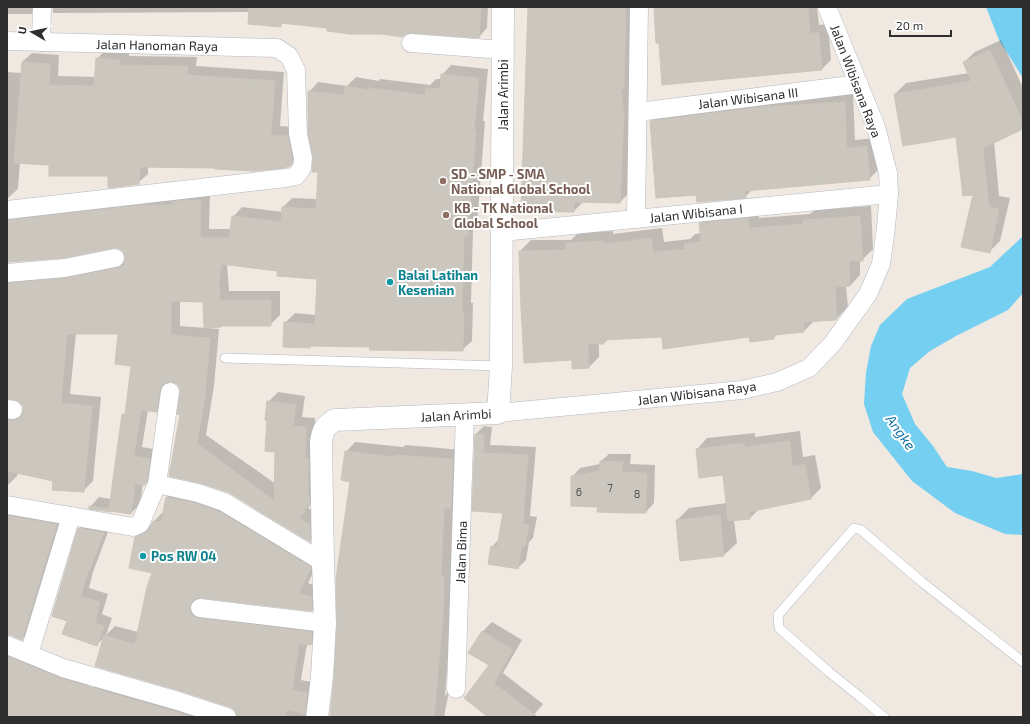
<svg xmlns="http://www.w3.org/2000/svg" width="1030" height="724" viewBox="0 0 1030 724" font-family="'Exo 2',sans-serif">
<rect width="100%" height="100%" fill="#efe9e1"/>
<g fill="#75cff0">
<polygon points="986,7 1023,7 1023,78 999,40"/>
<polygon points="1023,236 1023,293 1008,310 956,336 930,351 910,368 902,394 915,424 933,446 947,467 972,471 996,478 1023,474 1023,535 1005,534 955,513 912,481 873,432 864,404 866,373 871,346 880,325 907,299 990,267"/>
</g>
<g fill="#0003">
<polygon points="7,7 38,7 31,14 7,14"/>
<polygon points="53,7 488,7 487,28 479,37 328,27 283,22 280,26 250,12 53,13"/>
<polygon points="529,7 636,7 630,192 620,202 584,201 574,211"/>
<polygon points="657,7 817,7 819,25 828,24 831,60 822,69 659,41 655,9"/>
<polygon points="1001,40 1023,88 1023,128 994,141 999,196 1010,198 1000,241 989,252 957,136 895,94 906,83 969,73 964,62 975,52"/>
<polygon points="106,49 129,51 129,56 197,57 196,66 284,72 280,126 297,127 299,156 290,166 216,167 148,166 148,174 138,183 110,175 50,164 20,162 18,189 7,199 7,72 22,73 22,62 32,53 59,55 58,76 96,77 97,59"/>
<polygon points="451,65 488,69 483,121 485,121 477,226 473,230 471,303 473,303 472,341 462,350 371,346 311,345 309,347 285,323 295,313 316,315 318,278 279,270 227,264 229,291 280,291 280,315 270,325 204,301 180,301 180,326 219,329 214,386 206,435 276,484 276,451 268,402 278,392 305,396 302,417 315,418 314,449 319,491 308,508 319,515 319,531 310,541 228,491 201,482 182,414 181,388 177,383 169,381 166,401 156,411 148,410 142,447 159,450 154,475 145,484 143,484 140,504 131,513 112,510 111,511 90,507 99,497 111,499 123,415 127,411 132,365 120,333 76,333 70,394 101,397 93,481 83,491 54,480 18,473 17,476 7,486 7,404 22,411 24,411 24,406 20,401 7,398 7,268 76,269 126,259 123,250 119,247 113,247 7,262 7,204 210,192 209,229 232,229 233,217 242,207 283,212 283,207 292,198 318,199 319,171 314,159 309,92 318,82 347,86 356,77 379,81 380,79 430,85 436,79 441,79 442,75"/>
<polygon points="853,94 855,140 875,138 878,170 869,179 753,189 745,197 697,194 651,122 659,113"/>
<polygon points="871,206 873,249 862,260 860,260 860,275 850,286 846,286 848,307 836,319 814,321 804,331 778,333 774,338 750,335 662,336 608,339 604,343 599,343 599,357 589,367 573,359 520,251 531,240 571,240 578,233 613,231 613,234 662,228 664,242 690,239 695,234 701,233 700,224 711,213 758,208 759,218 810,214 815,210"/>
<polygon points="484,426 492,427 490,445 536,447 530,516 537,517 533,538 529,542 526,560 518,568 492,547 499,539 504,513 476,434"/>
<polygon points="800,431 803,457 815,455 821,488 811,498 759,509 750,518 734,520 737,543 724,555 681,560 677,520 689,508 727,503 724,474 697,449 707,438 755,433 755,437"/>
<polygon points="355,442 403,447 406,445 462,450 461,498 453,506 451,566 453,566 452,605 445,696 449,691 444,717 331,717 335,678 351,482 346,452"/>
<polygon points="609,454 631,454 630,464 655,465 654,503 646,512 599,506 572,477 580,468 600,464 600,462"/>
<polygon points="177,488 320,558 308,583 321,588 321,600 312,610 199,597 200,602 321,623 321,635 311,644 307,644 301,680 317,683 319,717 238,717 235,709 104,637 97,645 68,620 79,529 88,520 111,524 93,572 89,588 108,594 102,614 112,618 106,635 115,626 138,632 153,572 136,537 146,527 152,525 154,521 164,511 167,497"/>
<polygon points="7,499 66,515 31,629 22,639 11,634 7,634"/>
<polygon points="492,622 522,640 503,673 543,704 532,717 490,717 490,665 483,631"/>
<polygon points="7,640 94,676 70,717 7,717"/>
<polygon points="103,678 232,717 88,717 93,688"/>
</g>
<g fill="#cbc7bf" stroke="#cbc5ba">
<polygon points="249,7 481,7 479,38 412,33 406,34 402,37 381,34 350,34 327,31 327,28 281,23 281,27 248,24"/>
<polygon points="528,7 626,7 624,89 621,89 624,116 620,203 574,202 574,212 521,211"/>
<polygon points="677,7 808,7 810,33 819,33 822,70 662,85 659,43 656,43 654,9"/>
<polygon points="990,50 1023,122 1023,129 983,148 989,207 999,209 990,253 961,247 973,195 963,196 956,137 903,146 894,94 971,81 963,62"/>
<polygon points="96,58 120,60 120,65 188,66 187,75 275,81 271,135 288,136 292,159 292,164 290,166 284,168 254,171 215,169 215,168 140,167 139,184 108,188 108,176 49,176 49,165 14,163 22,62 50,64 49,85 94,86"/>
<polygon points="441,74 479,78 474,130 476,131 468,236 464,236 462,312 464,312 463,351 369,350 370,347 310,346 310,348 283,347 284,322 315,324 317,279 277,276 277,271 221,264 219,281 220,300 271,300 271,326 221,326 221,327 204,328 203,302 171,301 171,335 210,338 205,396 197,444 274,500 275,452 265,451 267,421 265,420 267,401 296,405 293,426 306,427 305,458 308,458 308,496 309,497 310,502 300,518 310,525 310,542 228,492 200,483 169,476 180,415 177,414 180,393 180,388 177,384 172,382 166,382 162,386 160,391 157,412 141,410 134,456 150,459 147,481 145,485 135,484 131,514 111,511 111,512 89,509 89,506 109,509 122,414 125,415 131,366 115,364 118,334 67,334 61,403 92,406 84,492 52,490 53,481 7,471 7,420 17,420 21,416 23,411 23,406 19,402 15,400 7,399 7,283 66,278 117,268 122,266 125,262 125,256 123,251 118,248 113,248 64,258 7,262 7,220 140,205 172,205 172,202 183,200 201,201 200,238 229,238 232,216 281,222 282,207 316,209 318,172 312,172 313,159 308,133 308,91 344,95 345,86 370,90 370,88 425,95 426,88 440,89"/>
<polygon points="845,102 847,148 867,146 870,180 745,191 746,198 697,202 696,195 656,198 650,121 761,107"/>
<polygon points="860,216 863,261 849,261 850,286 835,287 837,319 836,320 804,322 804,332 774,335 774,339 750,342 749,337 663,349 662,337 604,340 604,344 588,344 589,368 572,369 572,360 524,363 521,307 519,251 566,250 566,243 603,241 603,244 652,238 653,252 685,249 684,244 701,241 699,223 748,218 749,228 803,224 803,220"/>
<polygon points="475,434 484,435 483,453 528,455 523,524 529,525 525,547 522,546 518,569 488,564 491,546 497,547 503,513 472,511"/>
<polygon points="790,441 792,467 805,464 811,499 749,512 750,519 728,521 723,475 699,478 696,449 744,443 745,447"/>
<polygon points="345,451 395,457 395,455 453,459 451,509 444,508 441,576 444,576 443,616 434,717 330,717 334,678 337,624 336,578 350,482 341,480"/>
<polygon points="600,461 623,462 622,472 647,473 646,513 627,513 597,512 598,507 571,506 571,476 599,471"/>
<polygon points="166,497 195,503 220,512 311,567 311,569 299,593 312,597 312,611 201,598 196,598 192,601 190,607 190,612 193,616 199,618 312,632 311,645 299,644 292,690 307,693 305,714 287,710 285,717 237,717 235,710 230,707 181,691 95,666 104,635 135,644 147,587 152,573 129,568 135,537 145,533 150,528 153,521 161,522"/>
<polygon points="720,515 724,556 680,561 676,520"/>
<polygon points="7,516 57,524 22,640 11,635 7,635"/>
<polygon points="78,528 104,533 85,581 81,597 100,602 95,623 104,626 97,646 62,634 67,621 52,616"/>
<polygon points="482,631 513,650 494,683 538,717 488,717 464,698 489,665 468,653"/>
<polygon points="7,656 60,678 193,717 7,717"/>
</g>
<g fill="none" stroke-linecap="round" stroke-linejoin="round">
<g stroke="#b4b7c1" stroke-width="10">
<g id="lane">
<polyline points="225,358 501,366"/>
<polyline points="884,717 859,696 829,672 779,628 778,615 854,528 861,530 922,582 1023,662"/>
</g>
</g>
<g stroke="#b4b7c1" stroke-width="19">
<g id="street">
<polyline points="7,41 277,48 289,56 296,70 298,134 303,158 302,168 296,176 286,178 7,210"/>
<polyline points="41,42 42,7"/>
<polyline points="411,43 503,50"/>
<polyline points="638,112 859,84"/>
<polyline points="636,219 639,7"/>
<polyline points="503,232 889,194"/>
<polyline points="7,273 65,268 115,258"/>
<polyline points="7,409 13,410"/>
<polyline points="498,413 742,390 777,382 809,368 833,343 868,294 881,264 886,227 889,194 888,173 876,127 827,7"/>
<polyline points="157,484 198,493 224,502 323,562"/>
<polyline points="7,505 133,527 140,524 157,484 170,392"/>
<polyline points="200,608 325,623"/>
<polyline points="7,645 63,668 178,701 227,717"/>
<polyline points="29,654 71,516"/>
<polyline points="456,689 465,414"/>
</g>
</g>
<g stroke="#b4b7c1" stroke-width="23">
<path id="secondary" d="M 317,717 L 322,677 L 325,623 L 323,562 L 321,441 C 323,430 325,426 335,420 L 498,413 L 501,366 L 503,7"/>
</g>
<use href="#lane" stroke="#fff" stroke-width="9"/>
<use href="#street" stroke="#fff" stroke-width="18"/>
<use href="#secondary" stroke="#fff" stroke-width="22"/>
</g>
<g fill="#8d6e63" stroke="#fff" stroke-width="1.5">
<circle cx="443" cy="181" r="4"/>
<circle cx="446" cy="215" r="4"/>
</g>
<g fill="#0f9aa8" stroke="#fff" stroke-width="1.5">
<circle cx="390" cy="282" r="4"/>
<circle cx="143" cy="556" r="4"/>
</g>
<g text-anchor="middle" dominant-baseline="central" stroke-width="4" stroke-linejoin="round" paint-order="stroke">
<g font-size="11" fill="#555452">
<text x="610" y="487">7</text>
<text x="579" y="491">6</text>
<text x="637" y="493">8</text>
</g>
<g font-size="13" fill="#2e2e2e" stroke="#fff">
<text transform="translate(157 45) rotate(1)">Jalan Hanoman Raya</text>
<text transform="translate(856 81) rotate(69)">Jalan Wibisana Raya</text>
<text transform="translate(503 95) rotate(-90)">Jalan Arimbi</text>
<text transform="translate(748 98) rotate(-7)">Jalan Wibisana III</text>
<text transform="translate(696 213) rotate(-6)">Jalan Wibisana I</text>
<text transform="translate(697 393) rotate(-7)">Jalan Wibisana Raya</text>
<text transform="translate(456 415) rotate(-3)">Jalan Arimbi</text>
<text transform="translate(461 552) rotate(-88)">Jalan Bima</text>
</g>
<g font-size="13" font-weight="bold" fill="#785e54" stroke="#fff" text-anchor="start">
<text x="451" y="174">SD - SMP - SMA<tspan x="451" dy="15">National Global School</tspan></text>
<text x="454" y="208">KB - TK National<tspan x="454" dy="15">Global School</tspan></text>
</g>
<g font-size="13" font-weight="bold" fill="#0d838f" stroke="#fff" text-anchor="start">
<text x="398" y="275">Balai Latihan<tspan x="398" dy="15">Kesenian</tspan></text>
<text x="151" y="556">Pos RW 04</text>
</g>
<g font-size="14" font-style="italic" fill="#0d6fa3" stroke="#fff">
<text transform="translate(901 432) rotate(54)">Angke</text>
</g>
</g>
<rect width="1030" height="724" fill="none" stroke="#2e2e2e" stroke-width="16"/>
<g transform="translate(32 32) rotate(279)" stroke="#ffffff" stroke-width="3" paint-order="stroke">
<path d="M0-3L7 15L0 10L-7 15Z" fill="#2e2e2e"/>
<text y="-6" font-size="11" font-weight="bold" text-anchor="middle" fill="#2e2e2e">U</text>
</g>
<path d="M890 30v6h61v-6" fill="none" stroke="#2e2e2e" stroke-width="2"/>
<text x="896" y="30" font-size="12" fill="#2e2e2e" stroke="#ffffff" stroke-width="3" paint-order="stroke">20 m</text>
</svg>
